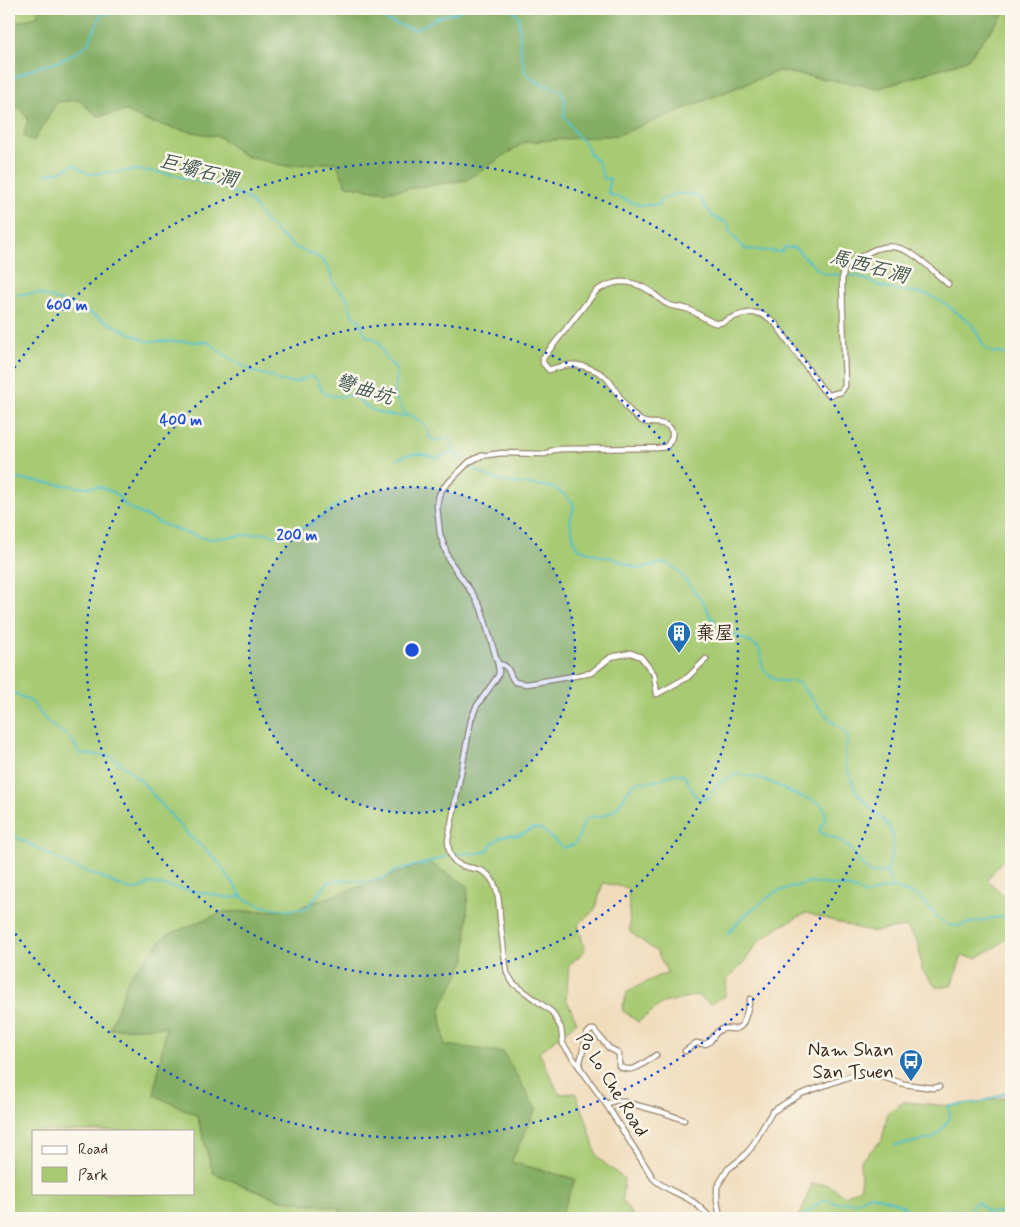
<svg xmlns="http://www.w3.org/2000/svg" width="1020" height="1227" viewBox="0 0 1020 1227" font-family="Mynerve,'LXGW WenKai TC',sans-serif">
<rect width="100%" height="100%" fill="#fbf7ec"/>
<filter id="ink" filterUnits="userSpaceOnUse"><feTurbulence type="fractalNoise" baseFrequency=".02" numOctaves="2"/><feDisplacementMap in="SourceGraphic" scale="10" xChannelSelector="R" yChannelSelector="G"/><feConvolveMatrix kernelMatrix="1 2 1 2 8 2 1 2 1" color-interpolation-filters="sRGB"/></filter>
<filter id="wash" filterUnits="userSpaceOnUse"><feTurbulence type="fractalNoise" baseFrequency=".0096" numOctaves="4" result="noise"/><feDisplacementMap in="SourceGraphic" scale="20" xChannelSelector="R" yChannelSelector="G"/><feGaussianBlur stdDeviation="1.12" result="paint"/><feColorMatrix in="noise" values="0 0 0 0 0 0 0 0 0 0 0 0 0 0 0 0 0 1.4 0 .05"/><feComposite in="paint" operator="in"/></filter>
<g filter="url(#wash)">
<rect width="100%" height="100%" fill="#f0dcbb"/>
<g fill="#a7ca73" stroke="#717a48" fill-rule="evenodd">
<polygon points="9,9 39,9 37,17 9,24"/>
<path d="M 1008,9 L 1011,9 L 1011,865 L 1003,859 L 987,880 L 1010,900 L 1011,903 L 1011,934 L 1000,944 L 977,958 L 962,956 L 951,986 L 936,987 L 922,970 L 918,943 L 906,927 L 871,932 L 806,913 L 777,928 L 759,941 L 745,961 L 727,980 L 725,996 L 710,1004 L 697,995 L 663,1003 L 638,1022 L 622,1010 L 627,992 L 658,976 L 668,974 L 657,952 L 630,932 L 628,888 L 603,883 L 595,910 L 578,924 L 585,951 L 569,965 L 566,999 L 577,1022 L 564,1033 L 539,1052 L 559,1094 L 575,1093 L 585,1116 L 597,1157 L 624,1179 L 622,1200 L 634,1218 L 560,1218 L 575,1179 L 511,1162 L 536,1109 L 445,1046 L 440,1010 L 466,959 L 428,862 L 359,887 L 292,910 L 223,912 L 110,1029 L 166,1027 L 154,1095 L 197,1115 L 213,1173 L 278,1199 L 339,1208 L 343,1218 L 9,1218 L 9,113 L 19,107 L 28,119 L 57,102 L 78,100 L 98,116 L 127,111 L 143,120 L 177,129 L 220,137 L 245,156 L 286,166 L 336,162 L 347,185 L 385,192 L 466,180 L 525,142 L 618,135 L 778,71 L 880,88 L 967,60 ZM 34,1131 L 194,1131 L 194,1193 L 34,1193 Z"/>
<polygon points="1011,1097 1011,1218 799,1218 812,1184 827,1184 845,1196 861,1187 860,1161 882,1140 888,1112 904,1102 951,1106"/>
</g>
<g fill="#85ae65" stroke="#606c42">
<polygon points="39,9 1008,9 967,60 880,88 778,71 618,135 525,142 466,180 385,192 346,185 336,162 286,166 245,156 220,137 177,129 143,120 127,111 98,116 78,100 57,102 34,141 24,136 28,119 19,107 9,113 9,24 37,17"/>
<polygon points="428,862 468,886 466,959 440,1010 445,1045 503,1052 536,1109 511,1162 575,1179 560,1218 343,1218 339,1208 278,1199 213,1173 197,1115 154,1095 166,1027 110,1029 129,977 165,936 223,912 292,910 359,887"/>
</g>
<g fill="none" stroke-linecap="round" stroke-linejoin="round">
<g stroke="#53c1c9" stroke-width="2">
<polyline points="375,9 388,21 415,30 439,17 458,12 462,9"/>
<polyline points="512,9 519,18 520,46 523,63 525,72 532,79 545,85 561,91 565,100 564,116 578,137 586,144 590,154 598,162 604,179 610,178 608,191 611,196 613,195 639,205 659,205 661,200 675,194 691,194 700,198 713,217 728,223 729,232 745,249 781,252 785,247 795,248 817,269 826,274 857,276 888,289 907,291 929,295 947,305 972,324 985,348 994,353 1011,354"/>
<polyline points="9,87 16,76 38,67 54,63 71,56 88,44 101,15 126,9"/>
<path d="M 44,175 L 62,171 L 73,164 L 89,174 L 139,170 L 169,174 L 224,188 L 250,200 L 266,222 L 293,246 L 320,258 L 329,268 L 333,283 L 348,299 L 351,311 L 353,315 L 360,321 L 364,332 L 367,336 L 375,339 L 379,343 L 387,360 L 395,367 L 397,376 L 394,393 L 396,399 L 404,412 L 409,416 L 413,416 L 425,425 L 428,429 L 429,437 C 437,442 438,442 446,438 L 450,439 L 454,448 L 453,452"/>
<path d="M 9,295 L 37,293 L 75,306 L 146,341 L 208,342 L 228,357 L 253,372 L 274,377 L 280,381 L 294,383 L 312,376 C 321,381 319,391 326,394 C 334,398 345,394 353,397 C 358,398 362,403 366,406 C 378,415 392,416 407,416"/>
<polyline points="453,452 465,462"/>
<polyline points="397,459 407,455 416,454 422,454 436,458 452,453"/>
<path d="M 470,466 C 480,473 493,480 506,482 C 531,487 557,479 574,505 L 570,523 L 575,544 L 580,549 L 600,556 L 612,558 L 636,568 L 642,568 L 662,563 L 669,564 L 677,570 L 691,587 L 705,605 L 710,616 L 720,626 L 758,647 C 762,654 760,661 763,667 C 764,670 766,672 768,674 C 781,686 785,678 799,683 L 822,711 L 834,723 L 843,729 L 848,737 L 848,741 L 845,749 L 845,762 L 856,792 L 883,820 L 889,827 L 893,836 L 893,850 L 887,873 L 894,888"/>
<polyline points="9,478 80,487 100,487 115,493 127,507 160,523 186,533 208,539 265,533 281,537 314,522 342,501"/>
<path d="M 9,691 L 31,701 L 48,723 L 71,738 L 80,754 L 110,756 L 124,766 L 142,782 L 189,836 L 215,858 L 244,899 L 262,906 L 286,910 L 307,908 L 329,881 L 351,880 L 365,882 L 384,878 L 399,869 L 423,864 L 453,854 L 480,853 L 487,851 L 493,843 L 501,837 L 509,835 L 517,836 L 535,828 L 541,829 L 563,848 C 583,844 577,834 586,818 L 603,816 L 614,810 L 622,801 L 627,792 L 636,782 C 642,782 649,782 655,781 C 664,779 672,772 681,774 C 692,777 689,803 707,798 C 711,796 712,792 714,789 C 721,780 729,776 740,774 C 745,777 750,775 755,777 C 768,779 786,791 799,796 C 807,799 820,800 824,808 C 828,817 824,823 819,830 L 821,833 L 840,840 L 852,850 L 858,861 L 870,873 L 887,872"/>
<polyline points="9,833 71,866 101,877 127,889 137,890 150,883 231,898 242,896"/>
<polyline points="727,934 747,913 776,892 810,882 847,887 859,891 866,895 882,889 894,888 918,896 926,904 939,919 948,925 957,926 998,917 1011,918"/>
<polyline points="895,1145 911,1143 925,1139 932,1139 939,1133 946,1124 950,1117 949,1107 955,1105 982,1102 1006,1093 1011,1086"/>
<path d="M 801,1218 L 820,1202 L 828,1200 L 835,1203 L 857,1202 L 870,1195 C 886,1199 906,1204 916,1218"/>
<polyline points="918,1218 933,1217 942,1211 951,1210 965,1213 970,1210 973,1204 978,1202 987,1212 1011,1213"/>
</g>
</g>
</g>
<g filter="url(#ink)">
<g fill="none" stroke-linecap="round" stroke-linejoin="round">
<g stroke="#96836c" stroke-width="7">
<g id="street">
<path d="M 498,664 C 511,665 507,673 515,682 L 527,684 L 591,673 L 611,657 L 631,653 L 641,657 L 654,674 L 657,694 L 688,677 L 706,659"/>
<path d="M 685,1051 L 696,1043 C 715,1048 709,1034 722,1029 C 729,1027 735,1032 741,1026 C 746,1020 748,1007 750,999"/>
<path d="M 579,1066 L 587,1034 L 591,1030 L 594,1030 L 609,1048 L 617,1052 L 619,1055 L 619,1066 C 632,1075 644,1063 656,1055"/>
<polyline points="606,1104 617,1100 662,1112 684,1120"/>
<path d="M 711,1218 C 704,1212 698,1204 690,1200 C 677,1192 663,1189 653,1178 L 606,1104 L 563,1044 L 561,1028 L 552,1012 L 513,983 L 507,973 C 504,955 502,936 500,918 C 499,905 499,891 492,880 C 479,858 449,880 448,840 L 471,720 L 476,707 L 498,676 L 499,672 L 498,664 L 481,608 L 472,593 L 449,560 L 440,534 L 437,506 L 439,495 L 443,488 L 469,462 L 481,456 L 502,453 L 545,454 L 553,450 L 561,449 L 658,448 L 666,447 C 671,441 676,433 669,427 C 662,420 648,426 640,420 C 624,409 620,395 609,381 C 602,371 580,363 568,365 C 561,366 555,368 549,370 L 543,363 L 543,358 L 596,291 C 615,279 631,279 650,291 C 656,295 662,302 669,305 C 675,307 681,307 687,309 C 697,312 705,320 715,323 C 720,324 725,321 729,319 C 747,311 760,309 775,323 L 823,390 L 829,395 L 841,392 L 845,386 L 842,280 L 845,266 C 855,261 865,253 876,249 C 905,238 928,267 948,284"/>
<polyline points="720,1218 717,1200 717,1187 728,1169 742,1158 751,1148 772,1112 789,1101 801,1094 865,1071 904,1084 933,1088 939,1087"/>
</g>
</g>
<use href="#street" stroke="#fff" stroke-width="4.5"/>
</g>
</g>
<circle cx="412" cy="650" r="163" fill="#1d4ed8" fill-opacity=".12"/>
<g fill="none" stroke="#1d4ed8" stroke-width="2.5" stroke-dasharray="2.5 5">
<circle cx="412" cy="650" r="163"/>
<circle cx="412" cy="650" r="326"/>
<path d="M10 374A488 488 0 1 1 10 926"/>
</g>
<defs>
<g id="building-pin" transform="scale(1.25)"><path d="M0 17L-7.5 6A9.5 9.5 0 1 1 7.5 6Z" fill="#1f6fb2" stroke="#fbf7ec"/><path d="M-4-6H4V6H1V3H-1V6H-4ZM-2.5-4.3h1.7v1.8h-1.7ZM.8-4.3h1.7v1.8H.8ZM-2.5-1h1.7V.8h-1.7ZM.8-1h1.7V.8H.8Z" fill="#fff"/></g>
<g id="bus-pin" transform="scale(1.25)"><path d="M0 17L-7.5 6A9.5 9.5 0 1 1 7.5 6Z" fill="#1f6fb2" stroke="#fbf7ec"/><path d="M-5-6H5V4H4V6H2V4H-2V6H-4V4H-5ZM-3.5-4V0h7V-4ZM-3.5 1.2v1.5H-2V1.2ZM2 1.2v1.5H3.5V1.2Z" fill="#fff"/></g>
</defs>
<g fill-rule="evenodd">
<use href="#building-pin" x="679" y="633"/>
<use href="#bus-pin" x="911" y="1061"/>
</g>
<g text-anchor="middle" dominant-baseline="central" stroke-width="5" stroke-linejoin="round" paint-order="stroke">
<g font-size="19" fill="#3b2a1e" stroke="#fbf7ec" text-anchor="start">
<text x="696" y="633">棄屋</text>
<text x="894" y="1050" text-anchor="end">Nam Shan<tspan x="894" dy="22">San Tsuen</tspan></text>
</g>
<g font-size="19" fill="#3b2a1e" stroke="#fbf7ec">
<text transform="translate(612 1085) rotate(58)">Po Lo Che Road</text>
</g>
<g font-size="20" font-style="italic" fill="#425751" stroke="#fbf7ec">
<text transform="translate(198 171) rotate(15)">巨壩石澗</text>
<text transform="translate(869 267) rotate(15)">馬西石澗</text>
<text transform="translate(364 390) rotate(18)">彎曲坑</text>
</g>
</g>
<circle cx="412" cy="650" r="8" fill="#1d4ed8" stroke="#fbf7ec" stroke-width="2.5"/>
<g font-size="15" text-anchor="middle" font-weight="bold" fill="#1d4ed8" stroke="#fbf7ec" stroke-width="5" stroke-linejoin="round" paint-order="stroke">
<text x="67" y="310">600 m</text>
<text x="181" y="425">400 m</text>
<text x="297" y="540">200 m</text>
</g>
<rect width="1020" height="1227" fill="none" stroke="#fbf7ec" stroke-width="30"/>
<rect x="32" y="1130" width="162" height="65" fill="#fbf7ec" stroke="#aea59a"/>
<rect x="42" y="1146" width="25" height="8" fill="#ffffff" stroke="#aea59a"/>
<text x="78" y="1154" font-size="15" fill="#3b2a1e">Road</text>
<rect x="42" y="1167" width="25" height="15" fill="#a7ca73" stroke="#aea59a"/>
<text x="78" y="1180" font-size="15" fill="#3b2a1e">Park</text>
</svg>
